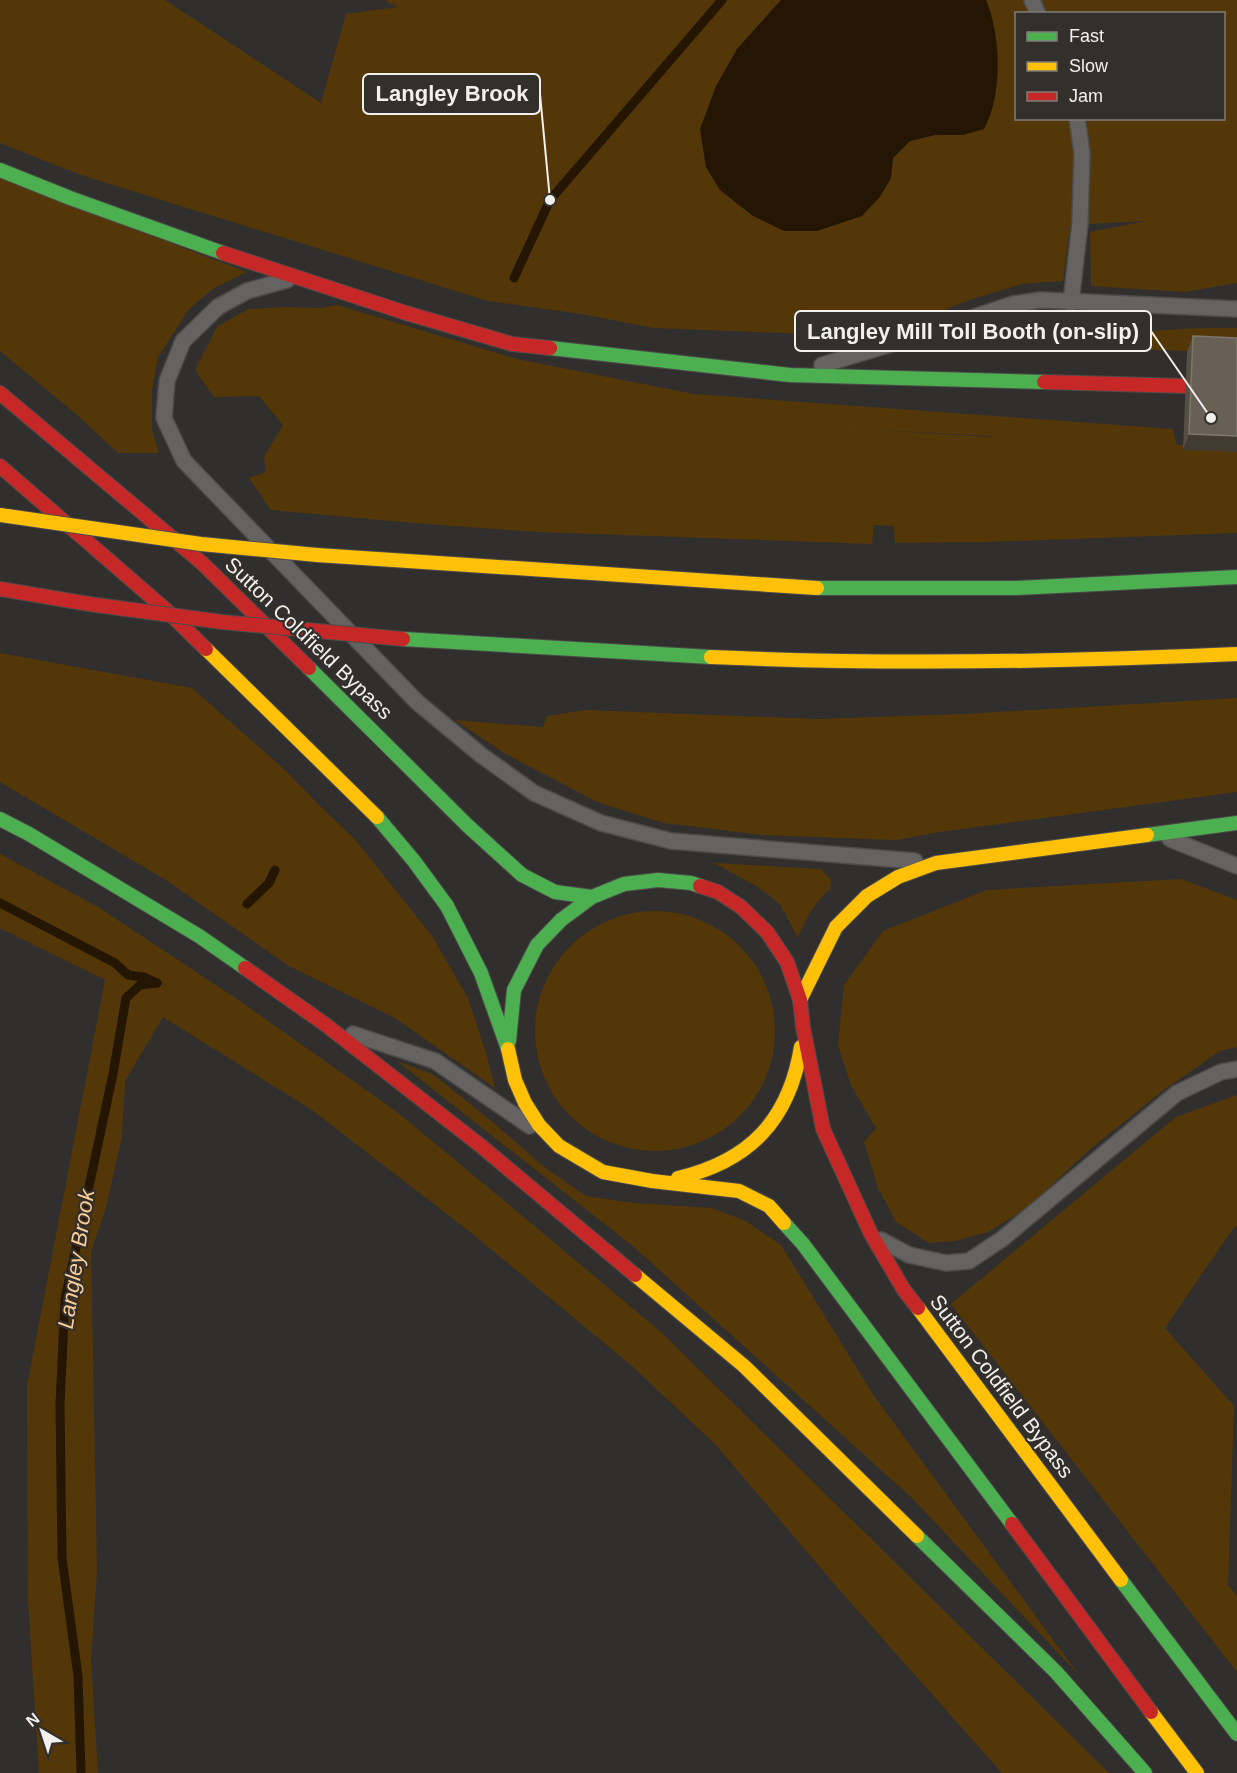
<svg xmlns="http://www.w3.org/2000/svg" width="1237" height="1773" viewBox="0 0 1237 1773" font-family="Arial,sans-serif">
<rect width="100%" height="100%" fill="#312f2d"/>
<g fill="#543708" fill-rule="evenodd">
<path d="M 0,0 L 165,0 L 321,103 L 346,14 L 397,7 L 385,0 L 781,0 L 737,49 L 700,129 L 706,167 L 720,190 L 879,198 L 891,179 L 893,158 L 910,141 L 935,135 L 963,135 L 991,13 L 986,0 L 1237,0 L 1237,283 L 1184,292 L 1091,286 L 1090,232 L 1147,221 L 1070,225 L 1063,281 L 1022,284 L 972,299 L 925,318 L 832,335 L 654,328 L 581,314 L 488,301 L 81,175 L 0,143 ZM 1016,14 L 1224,14 L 1224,118 L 1016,118 Z"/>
<polygon points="0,178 247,272 214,288 189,309 158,357 152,390 152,430 159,453 118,453 77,415 0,351"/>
<path d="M 337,305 L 517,359 L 694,394 L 1173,429 L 1177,445 L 1237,444 L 1237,533 L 986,542 L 895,543 L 894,526 L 874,525 L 872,544 L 538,532 L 425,524 L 271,510 L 249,478 L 266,472 L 264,457 L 283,425 L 259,396 L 214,397 L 195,370 L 217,327 L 248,309 L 284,307 L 322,308 ZM 840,428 L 991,436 L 992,437 Z"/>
<path d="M 1029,324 C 1093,343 1170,325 1237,328 L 1237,353 L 968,343 Z"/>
<polygon points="0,653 192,688 285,770 324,810 354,838 432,936 468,998 486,1053 495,1088 395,1018 289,966 166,880 0,782"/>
<polygon points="1237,698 1237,792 939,832 896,840 763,835 664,823 597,802 504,753 455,720 543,727 547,716 586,710 818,719 964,714"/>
<polygon points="0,854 98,907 240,1001 397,1112 525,1218 662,1333 1109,1773 1002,1773 836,1586 716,1445 631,1365 469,1231 312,1110 163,1017 125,1081 122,1136 106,1208 91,1252 97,1571 91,1661 98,1773 39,1773 28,1601 27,1386 105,980 0,928"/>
<path d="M 714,863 L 821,869 L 831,880 L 830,889 C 813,904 807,918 798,938 L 780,904 L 758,887 Z"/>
<polygon points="1181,879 1237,900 1237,1047 1220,1051 1161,1092 1088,1151 1027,1208 988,1232 955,1241 929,1243 896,1222 878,1188 864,1142 876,1128 851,1085 838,1045 844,985 883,931 987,890"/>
<circle cx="655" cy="1031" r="120"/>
<polygon points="397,1061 434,1075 495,1124 543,1166 586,1196 633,1203 711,1208 744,1220 781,1245 874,1396 1079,1675 912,1498 634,1247"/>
<polygon points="1237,1095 1237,1226 1234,1227 1165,1328 1234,1406 1228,1585 1237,1596 1237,1672 951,1304 1176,1117"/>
</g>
<path fill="#251604" d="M 781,0 L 986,0 C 1001,36 1003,94 984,129 L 963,135 L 935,135 L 910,141 L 893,158 L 891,178 L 879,198 L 862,216 L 817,231 L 784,231 L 753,216 L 720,190 L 706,167 L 700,129 L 716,86 L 737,49 Z"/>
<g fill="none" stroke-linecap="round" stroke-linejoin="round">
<g stroke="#251604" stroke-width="9">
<polyline points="514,278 550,200 722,0"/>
<polyline points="0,903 115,963 128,975 144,977 157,983"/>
<polyline points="247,904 269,883 275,870"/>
<polyline points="81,1773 78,1676 62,1558 60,1404 65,1299 113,1074 126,998 140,985 157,983"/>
</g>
<g stroke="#4d4b49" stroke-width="18">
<g id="lane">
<polyline points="1032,0 1038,14"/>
<polyline points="287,280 247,291 218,307 183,341 167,381 164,418 184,461 417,702 481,755 534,793 601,823 671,841 915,861"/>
<polyline points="1071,303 1080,223 1082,153 1077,118"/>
<polyline points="822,365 898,342 1013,304 1041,300 1237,309"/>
<polyline points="1170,839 1237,866"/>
<polyline points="353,1034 435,1061 530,1126"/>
<polyline points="881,1240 909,1255 946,1263 969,1261 1002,1239 1177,1093 1221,1072 1237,1069"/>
</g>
</g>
<g stroke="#4d4b49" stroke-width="16">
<g id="fast">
<polyline points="0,170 70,198 223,253"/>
<polyline points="550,348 790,375 1044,382"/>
<polyline points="817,588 1017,588 1237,577"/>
<polyline points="403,639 711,657"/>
<polyline points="309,668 468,826 522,875 555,892 592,897"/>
<polyline points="377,817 414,861 447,906 481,973 508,1049"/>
<polyline points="0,819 29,834 199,936 245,968"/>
<polyline points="1147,835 1237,823"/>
<polyline points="509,1041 514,990 537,945 561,920 592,897 624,884 658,880 691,883 700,886"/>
<polyline points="784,1223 803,1244 1012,1524"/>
<polyline points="917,1536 1056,1672 1145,1773"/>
<polyline points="1121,1580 1237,1734"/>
</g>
</g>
<g stroke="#4d4b49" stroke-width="16">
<g id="slow">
<polyline points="317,555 817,588"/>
<polyline points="206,649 377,817"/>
<path d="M 711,657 C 886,665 1062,662 1237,654"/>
<polyline points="800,1000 836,927 867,896 898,877 936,863 1147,835"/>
<polyline points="508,1049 515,1080 525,1103 539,1125 559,1146 603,1172 652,1181 739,1191 769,1206 784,1223"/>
<path d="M 678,1178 C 750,1161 789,1120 801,1047"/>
<polyline points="635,1275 744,1366 917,1536"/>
<polyline points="918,1308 1121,1580"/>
<polyline points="1151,1712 1197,1773"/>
</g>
</g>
<g stroke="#4d4b49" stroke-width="16">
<g id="jam">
<polyline points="223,253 406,313 512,344 550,348"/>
<polyline points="1044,382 1186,386"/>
<polyline points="0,393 202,563 309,668"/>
<polyline points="0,466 165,609 206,649"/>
<polyline points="0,589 89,604"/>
<polyline points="700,886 718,892 741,907 767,932 787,962 800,1000 803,1027 823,1129 871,1234 904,1290 918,1308"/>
<polyline points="245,968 326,1025 481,1146 635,1275"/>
<polyline points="1012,1524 1151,1712"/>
</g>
</g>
<use href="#lane" stroke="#646362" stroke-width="15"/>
<use href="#fast" stroke="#4caf50" stroke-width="14"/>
<use href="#slow" stroke="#ffc107" stroke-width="14"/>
<use href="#jam" stroke="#c62828" stroke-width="14"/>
<g stroke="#4d4b49" stroke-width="16" stroke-linecap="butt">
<polyline id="slow-bridge" points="0,515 201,544 317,555"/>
</g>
<g stroke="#4d4b49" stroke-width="16" stroke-linecap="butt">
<polyline id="jam-bridge" points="89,604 222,622 403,639"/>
</g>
<use href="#slow-bridge" stroke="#ffc107" stroke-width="14"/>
<use href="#jam-bridge" stroke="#c62828" stroke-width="14"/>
</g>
<polygon fill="#584f43" points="1193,336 1237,338 1183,450 1187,352"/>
<polygon fill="#413b32" points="1189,434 1237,436 1237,452 1183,450"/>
<polygon fill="#686055" stroke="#7e776d" stroke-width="1.5" points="1193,336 1237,338 1237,436 1189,434"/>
<g text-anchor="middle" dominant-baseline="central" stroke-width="4.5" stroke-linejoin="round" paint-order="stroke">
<g font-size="21" fill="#f2f0ed" stroke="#332f2b">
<text transform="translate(309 638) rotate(44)">Sutton Coldfield Bypass</text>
<text transform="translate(1002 1386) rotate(53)">Sutton Coldfield Bypass</text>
</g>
<g font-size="22" font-style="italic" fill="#fecf99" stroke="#332f2b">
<text transform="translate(76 1259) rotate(-81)">Langley Brook</text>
</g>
</g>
<path fill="none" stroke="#f2f0ed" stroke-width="2" d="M550 200L540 94M1211 418L1151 331"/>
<g fill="#f2f0ed" stroke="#332f2b" stroke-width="2">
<circle cx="550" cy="200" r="6"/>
<circle cx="1211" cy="418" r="6"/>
</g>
<g fill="#332f2b" stroke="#f2f0ed" stroke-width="2">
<rect x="363" y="74" width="177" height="40" rx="6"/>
<rect x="795" y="311" width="356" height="40" rx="6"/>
</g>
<g font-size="22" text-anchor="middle" font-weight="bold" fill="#f2f0ed">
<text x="452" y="101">Langley Brook</text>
<text x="973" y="339">Langley Mill Toll Booth (on-slip)</text>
</g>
<rect x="1015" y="12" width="210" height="108" fill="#332f2b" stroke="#7f7c79" stroke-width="1.5"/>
<rect x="1027" y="32" width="30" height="9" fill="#4caf50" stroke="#7f7c79" stroke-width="1.5"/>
<text x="1069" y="42" font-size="18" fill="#f2f0ed">Fast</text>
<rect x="1027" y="62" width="30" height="9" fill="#ffc107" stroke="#7f7c79" stroke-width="1.5"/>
<text x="1069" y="72" font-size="18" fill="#f2f0ed">Slow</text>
<rect x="1027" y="92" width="30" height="9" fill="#c62828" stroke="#7f7c79" stroke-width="1.5"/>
<text x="1069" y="102" font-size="18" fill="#f2f0ed">Jam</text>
<g transform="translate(42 1731) rotate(321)" stroke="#332f2b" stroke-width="4.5" paint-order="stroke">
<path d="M0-4.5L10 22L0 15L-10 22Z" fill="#f2f0ed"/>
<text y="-9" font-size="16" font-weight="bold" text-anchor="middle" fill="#f2f0ed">N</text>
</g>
</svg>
